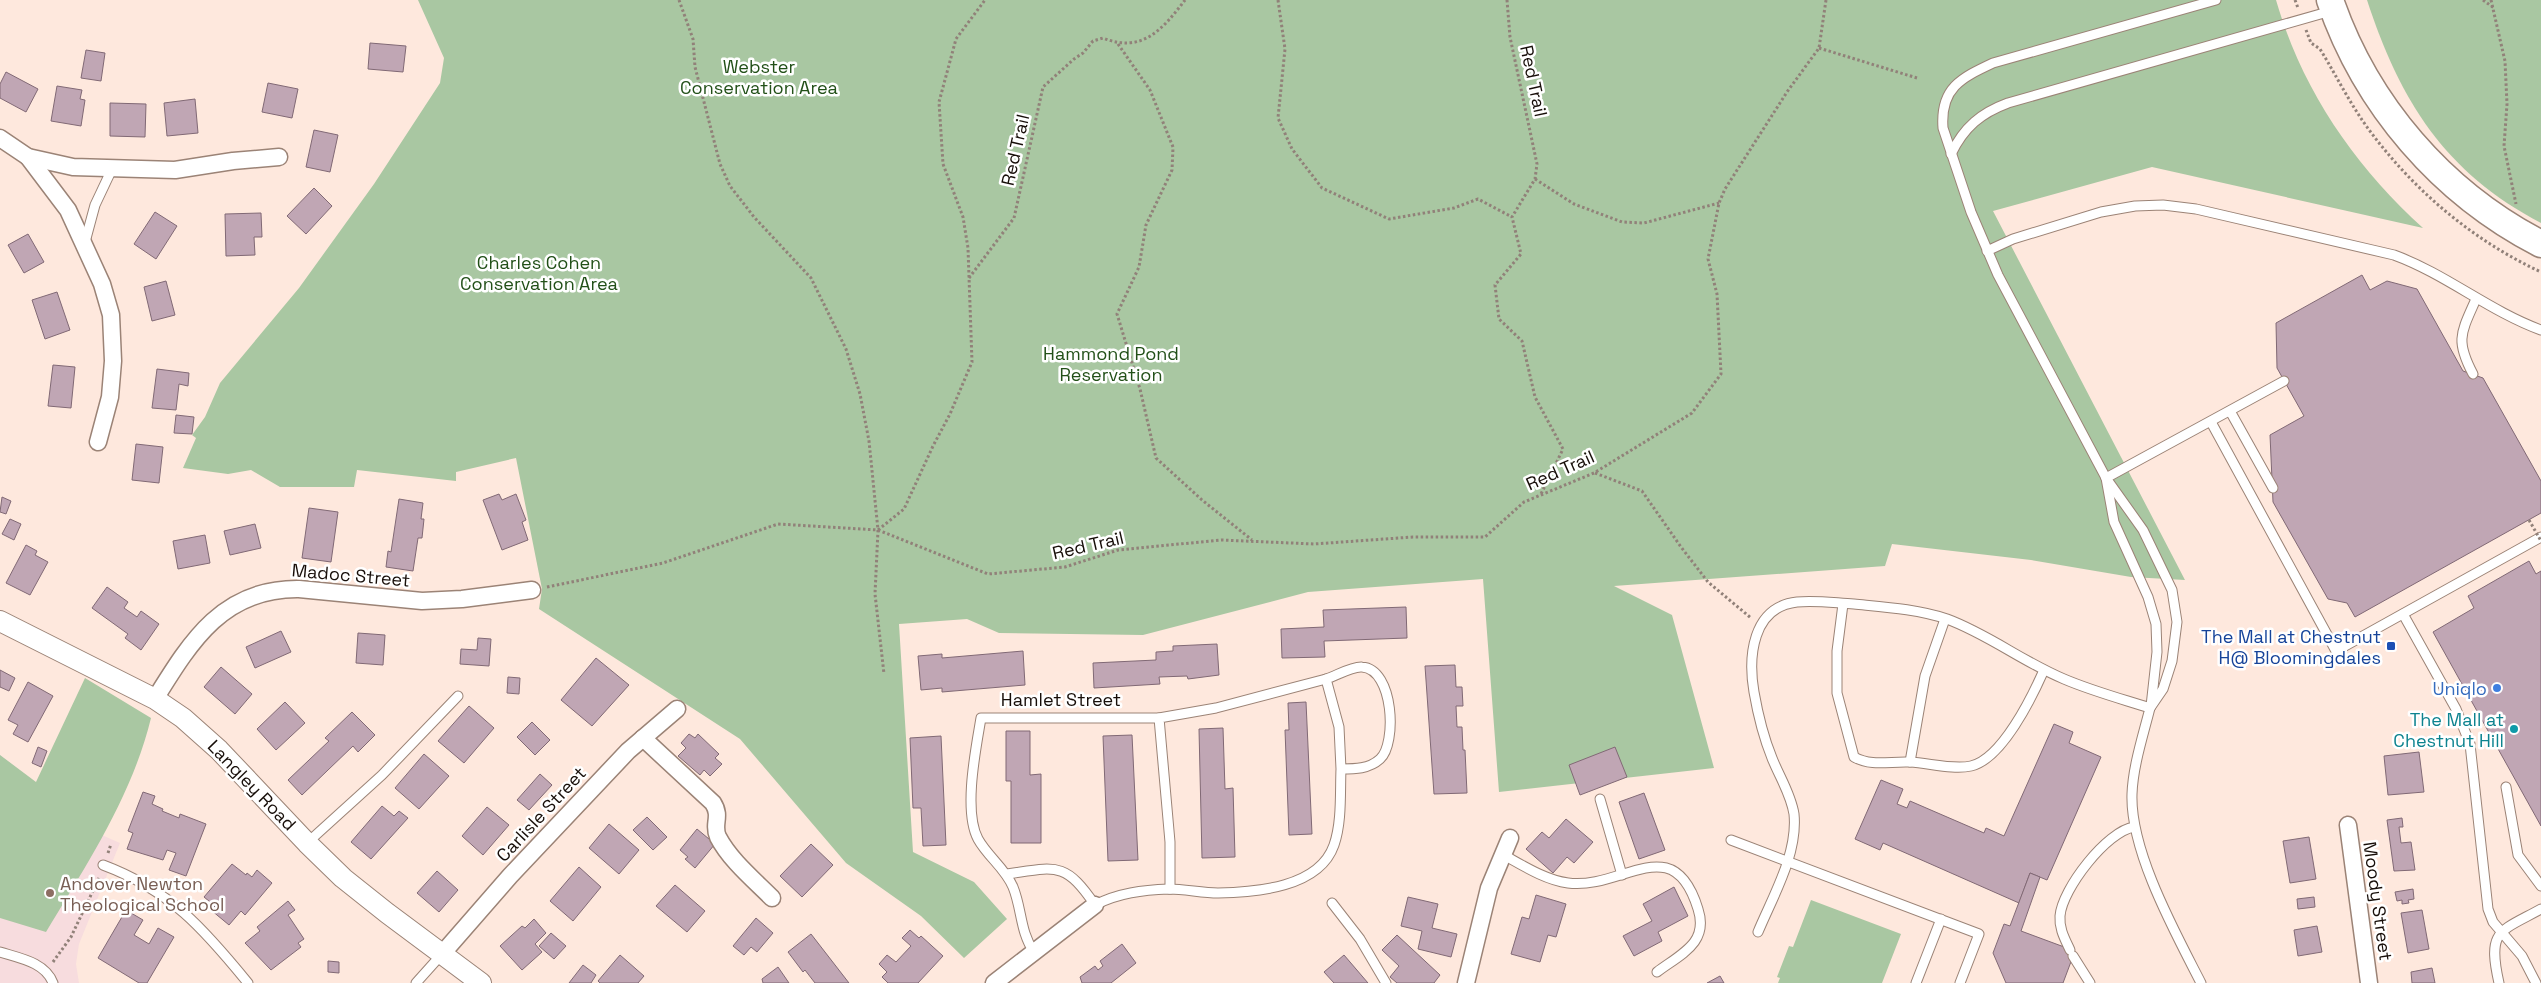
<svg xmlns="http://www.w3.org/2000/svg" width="2541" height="983" viewBox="0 0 2541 983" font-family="'Space Grotesk',sans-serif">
<rect width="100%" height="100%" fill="#fee8dd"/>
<polygon fill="#f7dcde" points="0,755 104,836 120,843 79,944 76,964 79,983 0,983"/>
<g fill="#a9c7a2">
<path d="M 418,0 L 2276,0 C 2302,90 2354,165 2423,228 L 2152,167 L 1993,211 L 2185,580 L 2131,577 L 2031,560 L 1892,544 L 1885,566 L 1614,586 L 1672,615 L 1714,768 L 1499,792 L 1483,579 L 1308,592 L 1143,635 L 999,633 L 967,619 L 899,624 L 913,852 L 974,882 L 1007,919 L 964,958 L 921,916 L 846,863 L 740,739 L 539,609 L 542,589 L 516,458 L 456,472 L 456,481 L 357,470 L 354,487 L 280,487 L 251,470 L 228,474 L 183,468 L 196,438 L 192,435 L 205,417 L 220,383 L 299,288 L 374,184 L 440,83 L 444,58 Z"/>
<path d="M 2367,0 L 2541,0 L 2541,223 C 2445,173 2400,101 2367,0 Z"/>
<path d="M 85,678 L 151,718 C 132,796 87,864 46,932 L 0,918 L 0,755 L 36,782 Z"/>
<polygon points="1811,900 1901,934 1882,983 1778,983 1780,978 1777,977 1789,946 1793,947"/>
</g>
<g fill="#c0a6b4" stroke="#816975">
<polygon points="370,43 406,46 403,72 368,69"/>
<polygon points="86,50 105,53 101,81 81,78"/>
<polygon points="6,72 38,89 26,112 0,98 0,84"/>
<polygon points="268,83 298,89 292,118 262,112"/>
<polygon points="57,86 82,90 80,99 85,100 81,126 51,121"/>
<polygon points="195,99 198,133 167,136 164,103"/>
<polygon points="110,103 146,104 145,137 110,136"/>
<polygon points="314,130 338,135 330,172 306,167"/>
<polygon points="314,188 332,206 306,234 287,216"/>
<polygon points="155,212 177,226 156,259 134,244"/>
<polygon points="261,213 262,237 254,237 255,255 226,256 225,214"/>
<polygon points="28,234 44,262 24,273 8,245"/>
<polygon points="2362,275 2370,290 2387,281 2417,289 2463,371 2483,378 2541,481 2541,513 2355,617 2347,603 2328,599 2273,502 2270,435 2304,416 2277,368 2276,323"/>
<polygon points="166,281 175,315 152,321 144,287"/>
<polygon points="57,292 70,330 45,339 32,300"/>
<polygon points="53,365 75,367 71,408 48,406"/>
<polygon points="157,369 189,373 188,386 179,384 176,410 152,408"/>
<polygon points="176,415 194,417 192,434 174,433"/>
<polygon points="136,444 163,447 159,483 132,480"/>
<polygon points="499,494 502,500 516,494 526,520 522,522 528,540 502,550 483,500"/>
<polygon points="2,497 11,501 6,514 0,512"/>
<polygon points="399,499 423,503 421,519 424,519 422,538 418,538 413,571 386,567 388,551 391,552"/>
<polygon points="309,508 338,512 331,562 302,558"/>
<polygon points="10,519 21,524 14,540 2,534"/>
<polygon points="255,524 261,548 230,555 224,531"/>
<polygon points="205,535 210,563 178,569 173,541"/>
<polygon points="26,545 37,551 35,555 48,562 30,595 6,583"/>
<polygon points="2529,561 2536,574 2541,571 2541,826 2433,632 2474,608 2468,596"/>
<polygon points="107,587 128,602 124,608 137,617 141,611 159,624 141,650 125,638 128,634 92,608"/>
<polygon points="1406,607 1407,638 1324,641 1325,657 1282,658 1281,629 1324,627 1323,610"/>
<polygon points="281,631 291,652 255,668 246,647"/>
<polygon points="358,633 385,635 383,665 356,663"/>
<polygon points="478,638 491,639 489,666 460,664 461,649 477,650"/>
<polygon points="1217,644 1219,675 1188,679 1187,676 1159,677 1160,684 1094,688 1093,663 1156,660 1156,652 1173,651 1173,646"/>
<polygon points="1023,651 1025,685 942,692 942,688 921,690 918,656 942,654 942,658"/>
<polygon points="596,658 629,685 592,726 561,700"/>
<polygon points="1455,665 1456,687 1462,687 1463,706 1456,706 1457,727 1462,727 1463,750 1465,750 1467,793 1434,794 1425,666"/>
<polygon points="221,667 252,694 235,714 204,687"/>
<polygon points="0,670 15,678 9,691 0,687"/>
<polygon points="508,677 520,678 519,694 507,693"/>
<polygon points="28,682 53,696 28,742 13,734 18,725 8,720"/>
<polygon points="285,702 305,723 276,750 257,729"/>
<polygon points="1306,702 1312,834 1289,835 1285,730 1289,730 1288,703"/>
<polygon points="469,706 494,728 464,763 438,741"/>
<polygon points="352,712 375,735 358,752 353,746 302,795 288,780 329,741 325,738"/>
<polygon points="532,722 550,740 535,755 517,737"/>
<polygon points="2054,724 2073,732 2069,743 2101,757 2047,880 2030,873 2019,903 1883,843 1880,850 1855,839 1881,780 1903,789 1897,804 1907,808 1910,801 1984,833 1986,828 2004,836"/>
<polygon points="1223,728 1225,789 1233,788 1235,857 1202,858 1199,729"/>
<polygon points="1006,731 1030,731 1030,775 1041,774 1041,843 1011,843 1011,781 1006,781"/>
<polygon points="689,734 695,738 698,734 719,754 715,758 722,764 710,776 704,770 700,775 678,756 686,748 681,743"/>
<polygon points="1132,735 1138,860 1108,861 1103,736"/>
<polygon points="941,736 946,845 923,846 921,808 913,808 910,738"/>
<polygon points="38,747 47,751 41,767 32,763"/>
<polygon points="1615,747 1627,777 1580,795 1569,765"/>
<polygon points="2419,752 2424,792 2388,795 2384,756"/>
<polygon points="424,754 449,776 419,809 395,788"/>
<polygon points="540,774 552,785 529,810 517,800"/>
<polygon points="143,792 155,796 152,804 163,809 162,811 179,818 180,814 206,824 186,876 169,870 176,853 167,850 163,860 127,849 133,833 128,831"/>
<polygon points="1644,793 1665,850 1639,859 1619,802"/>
<polygon points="382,806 394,816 399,811 408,818 371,859 351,842"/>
<polygon points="487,807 509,825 483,855 462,836"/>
<polygon points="647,817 667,837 653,850 633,830"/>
<polygon points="2402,818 2403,827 2399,827 2401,843 2411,842 2415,870 2394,871 2387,820"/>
<polygon points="1566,819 1593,842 1574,863 1567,857 1553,873 1526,849 1542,832 1549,838"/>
<polygon points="609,824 639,850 619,874 589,848"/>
<polygon points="697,829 715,844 695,868 685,859 688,857 680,850"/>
<polygon points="2309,837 2316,879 2290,883 2283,841"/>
<polygon points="811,844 833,865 802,897 780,876"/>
<polygon points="232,864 246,875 247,873 252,877 257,870 272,883 245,915 241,911 229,925 211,910 215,906 204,897"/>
<polygon points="579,867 601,887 573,921 550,901"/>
<polygon points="437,871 458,890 439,912 417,893"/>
<polygon points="2030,873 2040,877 2021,931 2075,951 2063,983 2006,983 1993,953 2004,924 2010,926"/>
<polygon points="675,885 705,911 687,932 656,906"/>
<polygon points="1674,887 1688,916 1658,932 1662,941 1634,956 1623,936 1652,921 1643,904"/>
<polygon points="2413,889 2414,899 2408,900 2409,903 2402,904 2402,900 2397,901 2395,892"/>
<polygon points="1536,895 1566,904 1556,937 1548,935 1540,962 1511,954 1522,917 1529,919"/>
<polygon points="1408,897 1438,904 1432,928 1457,934 1451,957 1418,949 1422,931 1401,926"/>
<polygon points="2314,897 2315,907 2298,909 2297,899"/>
<polygon points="288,901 295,910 288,915 304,939 298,943 301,947 271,970 245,943 260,931 257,927"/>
<polygon points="126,910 143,920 134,935 149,944 158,928 174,937 147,983 139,983 98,958"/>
<polygon points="2422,910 2429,949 2408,953 2401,913"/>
<polygon points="756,918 773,933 757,952 751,947 744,955 733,946"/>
<polygon points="534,919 546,933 535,944 542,952 522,970 500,946 522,926 525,928"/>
<polygon points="2317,926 2322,952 2298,956 2294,930"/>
<polygon points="910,930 919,938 921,936 943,956 918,983 888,983 882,977 887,972 879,964 887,955 896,962 911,946 902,938"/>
<polygon points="551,933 566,946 554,959 539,946"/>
<polygon points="811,934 849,983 815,983 805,970 803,972 788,952"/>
<polygon points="1397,935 1440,975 1434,983 1397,983 1390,977 1399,966 1382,950"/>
<polygon points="1122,944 1136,963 1111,983 1082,983 1080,977 1095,966 1098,970 1103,966 1100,961"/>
<polygon points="620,955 644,976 638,983 600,983 598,981"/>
<polygon points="1344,955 1368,983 1334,983 1324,972"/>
<polygon points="328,961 339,962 339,973 328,972"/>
<polygon points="583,965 596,975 591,983 569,983"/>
<polygon points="778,967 789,983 763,983 762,979"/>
<polygon points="2432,968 2435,983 2412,983 2411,972"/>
<polygon points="1720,976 1724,983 1707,983"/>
</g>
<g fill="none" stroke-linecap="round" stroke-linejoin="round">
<g stroke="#9b8376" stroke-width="11">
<g id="service">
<path d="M 1951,154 C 1964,127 1981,113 2008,103 L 2331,11"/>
<polyline points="85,242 95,205 112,169"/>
<path d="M 1987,251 L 2013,239 L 2101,212 L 2135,206 L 2163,205 L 2196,209 L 2394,255 C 2446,274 2489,311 2541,330"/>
<path d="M 2473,374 C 2455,340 2461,333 2476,299"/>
<polyline points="2230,411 2273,488"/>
<polyline points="2211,422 2336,651 2541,537"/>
<polyline points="2106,478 2114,522 2148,597 2156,624 2157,652 2151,706"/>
<polyline points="2106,478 2284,381"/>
<path d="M 1843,604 L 1837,651 L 1837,693 L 1854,757 C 1872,767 1890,761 1910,762 C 1929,763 1953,770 1971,766 C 2002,759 2032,697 2044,670"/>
<polyline points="2403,614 2456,709 2470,744 2488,909 2493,922 2522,956 2536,983"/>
<path d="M 2150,708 L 2163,689 L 2172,661 L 2177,622 L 2172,590 L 2143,530 L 2106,478 L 1998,275 L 1971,212 L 1943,128 C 1940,88 1961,78 1993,63 L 2216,0"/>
<polyline points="1910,762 1925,676 1945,619"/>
<polyline points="2506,787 2518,855 2541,886"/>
<polyline points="1600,799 1622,875"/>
<polyline points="1731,840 1979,934 1960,983"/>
<polyline points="307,843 382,775 458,696"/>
<path d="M 1502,854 C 1522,865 1545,880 1568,883 C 1623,890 1673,828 1698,909 C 1709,943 1681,954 1657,972"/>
<path d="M 103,865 C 170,890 204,929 248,983"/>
<path d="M 1007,874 C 1056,867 1065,861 1095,905 C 1118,893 1143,890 1169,889 C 1185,889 1202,893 1218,893 C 1256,892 1319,888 1334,845 C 1342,822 1340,793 1341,769 C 1355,769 1369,769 1380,759 C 1397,744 1394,669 1362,667 C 1352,666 1336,676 1326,679 L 1339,727 L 1341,769"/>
<polyline points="1170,889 1170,842 1159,718 1216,708 1326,679"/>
<polyline points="1332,903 1360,939 1386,983"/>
<path d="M 1758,932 C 1773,896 1798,854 1794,814 C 1791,794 1779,776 1772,758 C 1763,736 1758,715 1754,692 C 1748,657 1752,607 1797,602 C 1815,600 1835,603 1854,604 C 1884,607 1917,609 1947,619 C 1988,634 2023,662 2064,679 C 2092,691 2122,699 2150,708 C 2143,736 2133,766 2132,794 C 2130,851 2175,932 2201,983"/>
<path d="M 2070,950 C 2065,939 2059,929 2060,916 C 2062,889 2107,831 2134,827"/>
<path d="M 0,952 C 19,958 45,962 53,983"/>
<path d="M 1034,952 C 1020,932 1022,909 1013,887 C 1005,868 988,857 978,839 C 963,811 976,748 981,718 L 1159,718"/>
<polyline points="2073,956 2090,983"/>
<polyline points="416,983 442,954"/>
<polyline points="1916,983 1941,919"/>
<path d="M 2499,983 C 2487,930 2499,932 2541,909"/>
</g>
</g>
<g stroke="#9b8376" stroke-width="19">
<g id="minor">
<polyline points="0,138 28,157 73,167 175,170 233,161 279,157"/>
<polyline points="28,157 68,210 102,284 111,315 113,361 110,397 98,442"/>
<path d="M 155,699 C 191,641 223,588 299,589 L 422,601 L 462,599 L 532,590"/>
<path d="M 643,738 L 713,803 C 722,817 712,824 718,837 C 730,860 753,879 772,898"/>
<polyline points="2348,825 2369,983"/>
<polyline points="442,954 510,876 628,751 677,709"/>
<polyline points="994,983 1095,905"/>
<polyline points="1466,983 1489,888 1510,838"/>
</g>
</g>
<g stroke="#9b8376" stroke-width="22">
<polyline id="tertiary" points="0,621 155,699 183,718 219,750 307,843 343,878 387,913 481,983"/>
</g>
<g stroke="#9b8376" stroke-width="29">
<path id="primary" d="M 2330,0 C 2366,105 2442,193 2541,244"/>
</g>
<g stroke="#918179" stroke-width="3" stroke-dasharray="2.5 2.5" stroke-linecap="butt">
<polyline points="679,0 693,39 695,67 720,164 730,186 754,217 811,278 846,349 860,394 869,441 878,530 875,594 884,674"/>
<polyline points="1278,0 1285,49 1278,118 1292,149 1322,188 1389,219 1454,208 1478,199 1512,217"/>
<polyline points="1507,0 1510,37 1537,164 1535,179 1512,217 1521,254 1495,285 1499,319 1522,341 1535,397 1563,449 1541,494"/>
<polyline points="2295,0 2298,8"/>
<polyline points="2483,0 2494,8"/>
<polyline points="2491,0 2505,61 2507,104 2504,146 2516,204"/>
<path d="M 2306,30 L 2311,43 L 2320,49 C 2336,75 2349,102 2367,127 C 2412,189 2472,240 2541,272"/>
<polyline points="1118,44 1150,90 1173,147 1172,170 1146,225 1139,267 1117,314 1140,389 1156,458 1202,500 1252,540"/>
<polyline points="1819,48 1917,78"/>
<polyline points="1535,179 1574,204 1622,222 1644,223 1719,203"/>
<path d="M 969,278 L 1014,218 L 1043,87 L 1074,59 L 1083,53 L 1093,41 L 1103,38 C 1142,54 1163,29 1185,0"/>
<polyline points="1595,473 1642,491 1681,547 1708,582 1751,618"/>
<polyline points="878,530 904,509 933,446 950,414 972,362 968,248 963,217 943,164 939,102 956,39 985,0"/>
<polyline points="547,587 663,563 778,524 878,530 988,574 1065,567 1118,550 1221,540 1314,544 1413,537 1485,537 1524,502 1594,473 1692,413 1721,374 1717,294 1708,259 1719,203 1725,189 1787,92 1819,48 1826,0"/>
<polyline points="108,853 111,844"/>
<polyline points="53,962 71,937 99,878"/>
</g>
<use href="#service" stroke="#fff" stroke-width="9"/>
<use href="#minor" stroke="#fff" stroke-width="16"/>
<use href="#tertiary" stroke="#fff" stroke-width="20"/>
<use href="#primary" stroke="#fff" stroke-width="26"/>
<polyline stroke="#918179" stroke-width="3" stroke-dasharray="2.5 2.5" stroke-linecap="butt" points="2529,520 2541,541"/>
</g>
<rect fill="#1a4fb4" stroke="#fff" stroke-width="2" x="2386" y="641" width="10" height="10" rx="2.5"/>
<circle fill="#3f7fe0" stroke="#fff" stroke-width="2" cx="2497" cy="688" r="5"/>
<circle fill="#0f9aa8" stroke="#fff" stroke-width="2" cx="2514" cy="729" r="5"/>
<circle fill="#8d6e63" stroke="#fff" stroke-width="2" cx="50" cy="893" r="5"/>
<g text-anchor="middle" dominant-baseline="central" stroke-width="5" stroke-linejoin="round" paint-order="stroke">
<g font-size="18" fill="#225018" stroke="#fff">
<text x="759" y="66">Webster<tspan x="759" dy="21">Conservation Area</tspan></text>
<text x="539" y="262">Charles Cohen<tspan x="539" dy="21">Conservation Area</tspan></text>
<text x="1111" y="353">Hammond Pond<tspan x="1111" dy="21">Reservation</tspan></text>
</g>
<g font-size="18" fill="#170e09" stroke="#fff">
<text transform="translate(1534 81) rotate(78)">Red Trail</text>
<text transform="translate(1015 150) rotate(-77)">Red Trail</text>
<text transform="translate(1560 470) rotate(-24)">Red Trail</text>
<text transform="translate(1088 545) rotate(-13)">Red Trail</text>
<text transform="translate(351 575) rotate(5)">Madoc Street</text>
<text x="1061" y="699">Hamlet Street</text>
<text transform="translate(252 785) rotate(46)">Langley Road</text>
<text transform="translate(541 814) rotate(-47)">Carlisle Street</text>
<text transform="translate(2378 901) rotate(82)">Moody Street</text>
</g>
<g font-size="18" fill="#164399" stroke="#fff" text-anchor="end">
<text x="2381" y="636">The Mall at Chestnut<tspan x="2381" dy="21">H@ Bloomingdales</tspan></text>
</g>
<g font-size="18" fill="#366cbe" stroke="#fff" text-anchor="end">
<text x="2487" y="688">Uniqlo</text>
</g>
<g font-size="18" fill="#0d838f" stroke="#fff" text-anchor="end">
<text x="2504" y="719">The Mall at<tspan x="2504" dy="21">Chestnut Hill</tspan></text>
</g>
<g font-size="18" fill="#785e54" stroke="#fff" text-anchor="start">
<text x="60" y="883">Andover Newton<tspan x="60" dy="21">Theological School</tspan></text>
</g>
</g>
</svg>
